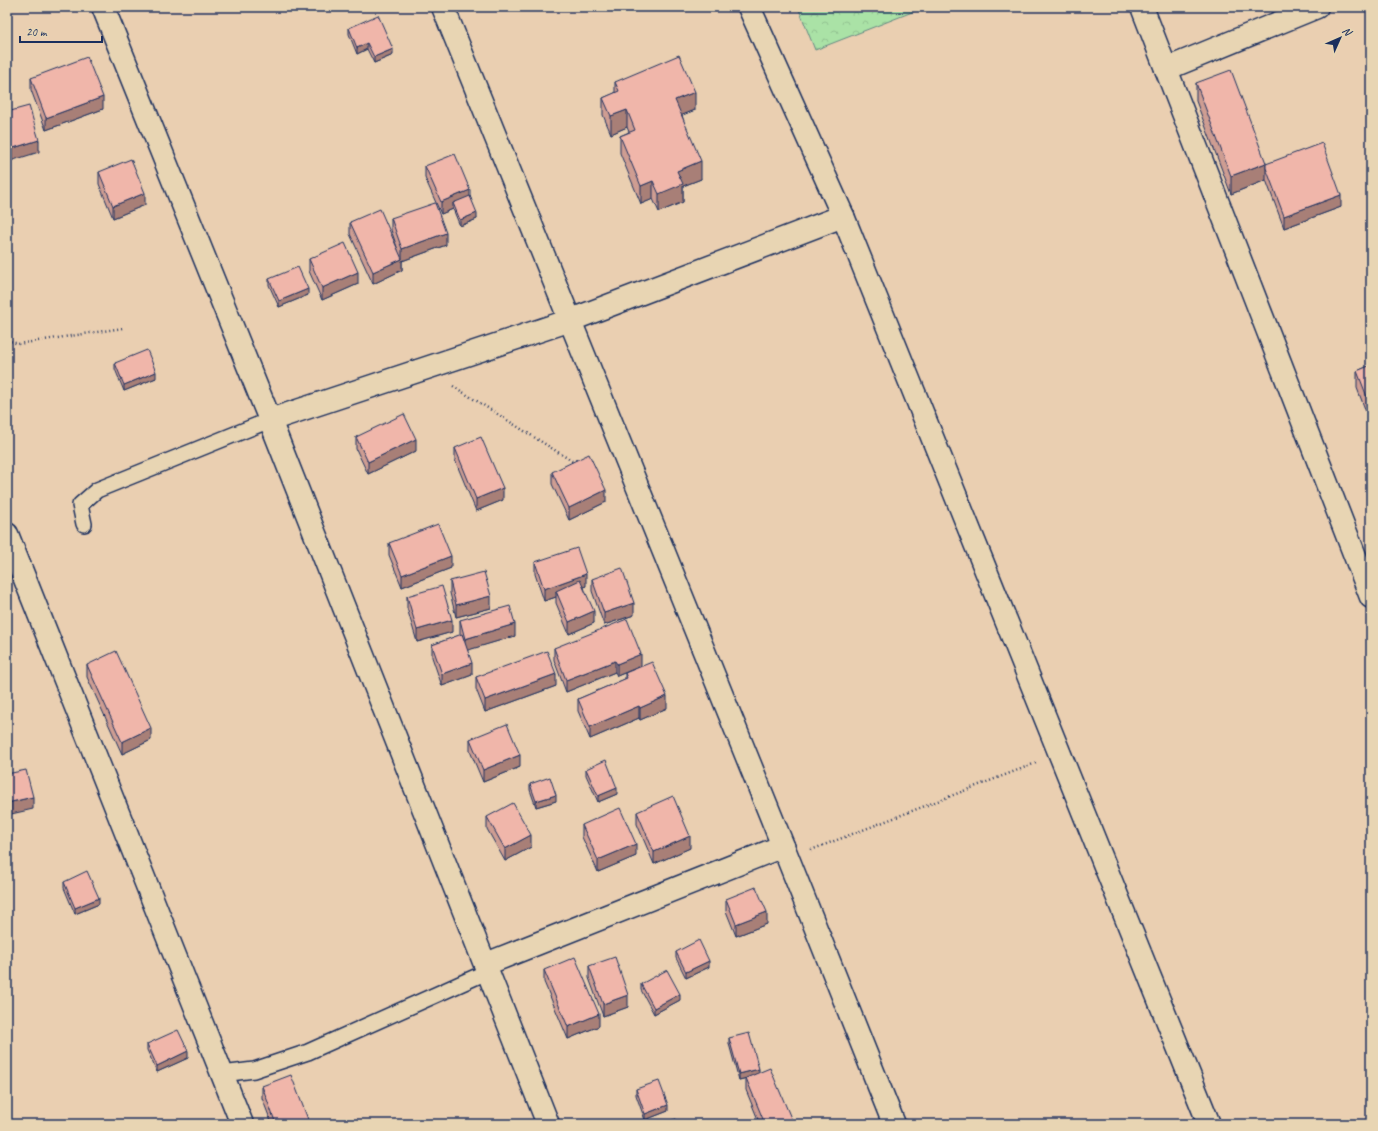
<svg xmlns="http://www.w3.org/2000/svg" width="1378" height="1131" viewBox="0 0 1378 1131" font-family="Caveat,sans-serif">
<defs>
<pattern id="forest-crowns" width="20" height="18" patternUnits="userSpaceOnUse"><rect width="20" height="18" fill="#aae2a6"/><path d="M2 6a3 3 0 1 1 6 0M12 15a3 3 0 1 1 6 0" fill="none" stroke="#92c291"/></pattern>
</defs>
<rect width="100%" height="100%" fill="#eacfb1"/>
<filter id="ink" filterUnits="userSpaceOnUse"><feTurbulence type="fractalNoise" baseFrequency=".025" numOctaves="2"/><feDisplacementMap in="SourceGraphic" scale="8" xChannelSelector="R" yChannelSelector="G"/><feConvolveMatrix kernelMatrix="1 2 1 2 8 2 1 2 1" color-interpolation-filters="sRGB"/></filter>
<g filter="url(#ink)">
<polygon fill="url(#forest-crowns)" stroke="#628882" points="798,7 925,7 815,50"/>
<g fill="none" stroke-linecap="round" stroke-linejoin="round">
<g stroke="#1b2f5e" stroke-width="18">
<g id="lane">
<polyline points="84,524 80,505 97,490 270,420"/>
<polyline points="222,1074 254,1070 308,1052 489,971"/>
</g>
</g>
<g stroke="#1b2f5e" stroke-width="25">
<g id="street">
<polyline points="103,7 270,420 548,1124"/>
<polyline points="443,7 783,846 894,1124"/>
<polyline points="749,7 843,216 1209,1124"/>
<polyline points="1142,7 1371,597"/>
<polyline points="1166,69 1317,7"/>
<polyline points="270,420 571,320 843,216"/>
<polyline points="7,534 242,1124"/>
<polyline points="486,964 783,846"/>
</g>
</g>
<g stroke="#1b2f5e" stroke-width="2.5" stroke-dasharray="1 3" stroke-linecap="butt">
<polyline points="7,340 18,344 123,328"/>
<polyline points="453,386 572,461 578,460"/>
<polyline points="811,850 1036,763"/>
</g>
<use href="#lane" stroke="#e8d5b3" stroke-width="15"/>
<use href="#street" stroke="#e8d5b3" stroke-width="22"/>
</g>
<g fill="#ce9d92" stroke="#1b2f5e">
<polygon points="349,28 393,55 374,63 367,49 357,54 349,34"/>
<polygon points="31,78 103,109 46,130 31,90"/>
<polygon points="615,82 695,110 682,115 701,179 683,186 683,202 659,212 653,199 641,204 620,153 620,136 629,132 627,127 611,134 603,115 603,98 615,93"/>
<polygon points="1196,83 1266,164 1341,207 1284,228 1266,180 1231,194 1196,101"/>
<polygon points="425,166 470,196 477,219 460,226 453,209 441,214 425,178"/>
<polygon points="99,172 145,205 113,218 99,184"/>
<polygon points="391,218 446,245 402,261 402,270 373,284 350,234 350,222 398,250 391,230"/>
<polygon points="309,259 358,284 322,300 309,271"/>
<polygon points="269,279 308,295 279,307 269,285"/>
<polygon points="115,363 156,378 124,391 115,369"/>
<polygon points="1371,365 1371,425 1357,388 1357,371"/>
<polygon points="356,437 416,451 368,474 356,449"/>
<polygon points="455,448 503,500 476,511 455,460"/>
<polygon points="552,472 606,502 569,520 552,484"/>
<polygon points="389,543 451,568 402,587 389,555"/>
<polygon points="535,562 586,586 584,587 594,623 569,634 556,603 556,597 544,601 535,574"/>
<polygon points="592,579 634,615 604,625 592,591"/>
<polygon points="450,581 491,608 456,617 450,593"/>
<polygon points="407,596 452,632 417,642 407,608"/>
<polygon points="460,620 515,636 467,650 472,675 442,686 432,657 432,645 460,635"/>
<polygon points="554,648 641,666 617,676 615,672 566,692 554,660"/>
<polygon points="87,665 151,740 122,754 87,677"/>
<polygon points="625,673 667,708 640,720 639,718 590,739 578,711 578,699 625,679"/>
<polygon points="476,677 556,686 485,712 476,689"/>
<polygon points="470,739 520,767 483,782 470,751"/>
<polygon points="586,769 617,794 598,802 586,775"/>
<polygon points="530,784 556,801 536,807 530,790"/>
<polygon points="637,812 690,848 654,864 637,824"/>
<polygon points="487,817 531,847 505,861 487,829"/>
<polygon points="582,825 636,856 598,872 582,837"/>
<polygon points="64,882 99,904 75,914 64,888"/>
<polygon points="726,899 767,924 736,936 726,911"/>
<polygon points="676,952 709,967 686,978 676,958"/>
<polygon points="589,966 628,1007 603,1016 589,978"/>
<polygon points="544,970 599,1026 568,1039 544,982"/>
<polygon points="641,984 680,1000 654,1014 641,990"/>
<polygon points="729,1038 759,1073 793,1124 753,1124 759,1122 746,1090 746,1078 747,1078 739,1080 729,1044"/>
<polygon points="147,1044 188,1058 157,1072 147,1050"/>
<polygon points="262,1086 309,1124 272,1124 262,1098"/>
<polygon points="636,1089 668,1111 645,1120 636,1095"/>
</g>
<g fill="#a87f77" stroke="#1b2f5e">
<polygon points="367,43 367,49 357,54 357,48"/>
<polygon points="393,49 393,55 374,63 374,57"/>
<polygon points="695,92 695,110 675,118 675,100"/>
<polygon points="103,97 103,109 46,130 46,118"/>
<polygon points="627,110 627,127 611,134 611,116"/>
<polygon points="39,140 39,152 7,162 7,150"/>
<polygon points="701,161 701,179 683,186 683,202 659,212 659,194 677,171"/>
<polygon points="1266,163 1266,180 1231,194 1231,176"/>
<polygon points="653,181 653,199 641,204 641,186"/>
<polygon points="470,190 470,202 453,203 453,209 441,214 441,202"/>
<polygon points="145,193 145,205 113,218 113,206"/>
<polygon points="1341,195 1341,207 1284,228 1284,216"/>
<polygon points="477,213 477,219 460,226 460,220"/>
<polygon points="446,233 446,245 402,261 402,270 373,284 373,272 402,259 402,249"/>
<polygon points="358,272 358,284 322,300 322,288"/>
<polygon points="308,289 308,295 279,307 279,301"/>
<polygon points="156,372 156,378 124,391 124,385"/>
<polygon points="416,439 416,451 368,474 368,462"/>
<polygon points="503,488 503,500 476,511 476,499"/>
<polygon points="606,490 606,502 569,520 569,508"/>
<polygon points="451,556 451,568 402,587 402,575"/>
<polygon points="586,574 586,586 558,596 556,591 556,597 544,601 544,589"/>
<polygon points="491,596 491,608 456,617 456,605"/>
<polygon points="634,603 634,615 604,625 604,613"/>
<polygon points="594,611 594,623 569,634 569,622"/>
<polygon points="452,620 452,632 417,642 417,630"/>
<polygon points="515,624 515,636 465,651 465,639"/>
<polygon points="641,654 641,666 617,676 617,664"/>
<polygon points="615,661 615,672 566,692 566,680"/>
<polygon points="472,663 472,675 442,686 442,674"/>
<polygon points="556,674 556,686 485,712 485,700"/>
<polygon points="667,696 667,708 640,720 640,708"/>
<polygon points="639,706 639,718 590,739 590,727"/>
<polygon points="151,728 151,740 122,754 122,742"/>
<polygon points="520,755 520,767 483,782 483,770"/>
<polygon points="617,788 617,794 598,802 598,796"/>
<polygon points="556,795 556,801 536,807 536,801"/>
<polygon points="33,797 33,809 7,815 7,803"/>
<polygon points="531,835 531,847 505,861 505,849"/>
<polygon points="690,836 690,848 654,864 654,852"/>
<polygon points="636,844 636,856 598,872 598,860"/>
<polygon points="99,898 99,904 75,914 75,908"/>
<polygon points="767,912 767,924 736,936 736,924"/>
<polygon points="709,961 709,967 686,978 686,972"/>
<polygon points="680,994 680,1000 654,1014 654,1008"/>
<polygon points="628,995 628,1007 603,1016 603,1004"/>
<polygon points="599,1014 599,1026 568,1039 568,1027"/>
<polygon points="188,1051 188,1058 157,1072 157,1066"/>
<polygon points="759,1069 759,1075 739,1080 739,1074"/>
<polygon points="668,1105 668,1111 645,1120 645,1114"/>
</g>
<g fill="#f0b6aa" stroke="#1b2f5e">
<polygon points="378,15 393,49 374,57 367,43 357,48 349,28"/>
<polygon points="679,55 695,92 675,100 701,161 677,171 683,184 659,194 653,181 641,186 620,136 635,130 627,110 611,116 603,98 619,91 615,82"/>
<polygon points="87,57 103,97 46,118 31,78"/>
<polygon points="1231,70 1266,163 1231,176 1196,83"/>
<polygon points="29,106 39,140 7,150 7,112"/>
<polygon points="1322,143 1341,195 1284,216 1266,168 1266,164"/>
<polygon points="455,154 470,190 441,202 425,166"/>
<polygon points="131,159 145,193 113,206 99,172"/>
<polygon points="470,196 477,213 460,220 453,203"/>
<polygon points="435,203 446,233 402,249 391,218"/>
<polygon points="380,209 402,259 373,272 350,222"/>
<polygon points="345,243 358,272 322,288 309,259"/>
<polygon points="298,267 308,289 279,301 269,279"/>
<polygon points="147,350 156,372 124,385 115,363"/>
<polygon points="1371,365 1371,407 1357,371"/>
<polygon points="404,414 416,439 368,462 356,437"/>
<polygon points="481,437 503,488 476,499 455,448"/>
<polygon points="589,454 606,490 569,508 552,472"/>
<polygon points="438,524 451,556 402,575 389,543"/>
<polygon points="577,548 586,574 544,589 535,562"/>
<polygon points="622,568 634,603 604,613 592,579"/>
<polygon points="484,572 491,596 456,605 450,581"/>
<polygon points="580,580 594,611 569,622 556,591"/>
<polygon points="442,586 452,620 417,630 407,596"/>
<polygon points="510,606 515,624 465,639 460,620"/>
<polygon points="627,619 641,654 617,664 615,661 566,680 554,648"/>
<polygon points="462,634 472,663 442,674 432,645"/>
<polygon points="116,651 151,728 122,742 87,665"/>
<polygon points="547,651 556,674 485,700 476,677"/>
<polygon points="652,662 667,696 640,708 639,706 590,727 578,699 627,678 625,673"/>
<polygon points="507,724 520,755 483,770 470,739"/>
<polygon points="606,760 617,788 598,796 586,769"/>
<polygon points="26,770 33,797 7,803 7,774"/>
<polygon points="550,777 556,795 536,801 530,784"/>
<polygon points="673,796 690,836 654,852 637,812"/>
<polygon points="513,803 531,835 505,849 487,817"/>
<polygon points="620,808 636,844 598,860 582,825"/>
<polygon points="87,871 99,898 75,908 64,882"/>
<polygon points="756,887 767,912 736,924 726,899"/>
<polygon points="699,940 709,961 686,972 676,952"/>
<polygon points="575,957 599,1014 568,1027 544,970"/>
<polygon points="615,957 628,995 603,1004 589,966"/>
<polygon points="667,970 680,994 654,1008 641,984"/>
<polygon points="178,1030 188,1051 157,1066 147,1044"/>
<polygon points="749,1033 759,1069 739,1074 729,1038"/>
<polygon points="770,1068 793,1123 791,1124 765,1124 746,1078"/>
<polygon points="291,1075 309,1122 303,1124 276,1124 262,1086"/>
<polygon points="659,1081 668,1105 645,1114 636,1089"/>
<polygon points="676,1119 678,1124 661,1124"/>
<polygon points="761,1121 762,1124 753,1124"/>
</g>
</g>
<rect width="1378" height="1131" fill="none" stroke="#e8d5b3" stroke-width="24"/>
<rect x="12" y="12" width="1354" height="1107" fill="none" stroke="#1b2f5e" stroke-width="1.5" filter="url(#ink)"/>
<g transform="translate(1340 38) rotate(45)" stroke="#e8d5b3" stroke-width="3" paint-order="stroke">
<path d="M0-3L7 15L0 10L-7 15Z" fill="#1b2f5e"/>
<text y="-6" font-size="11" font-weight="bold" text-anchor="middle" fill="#1b2f5e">N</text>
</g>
<path d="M20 36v6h82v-6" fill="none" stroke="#1b2f5e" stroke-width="2"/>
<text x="26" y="36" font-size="12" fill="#1b2f5e" stroke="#e8d5b3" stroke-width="3" paint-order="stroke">20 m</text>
</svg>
